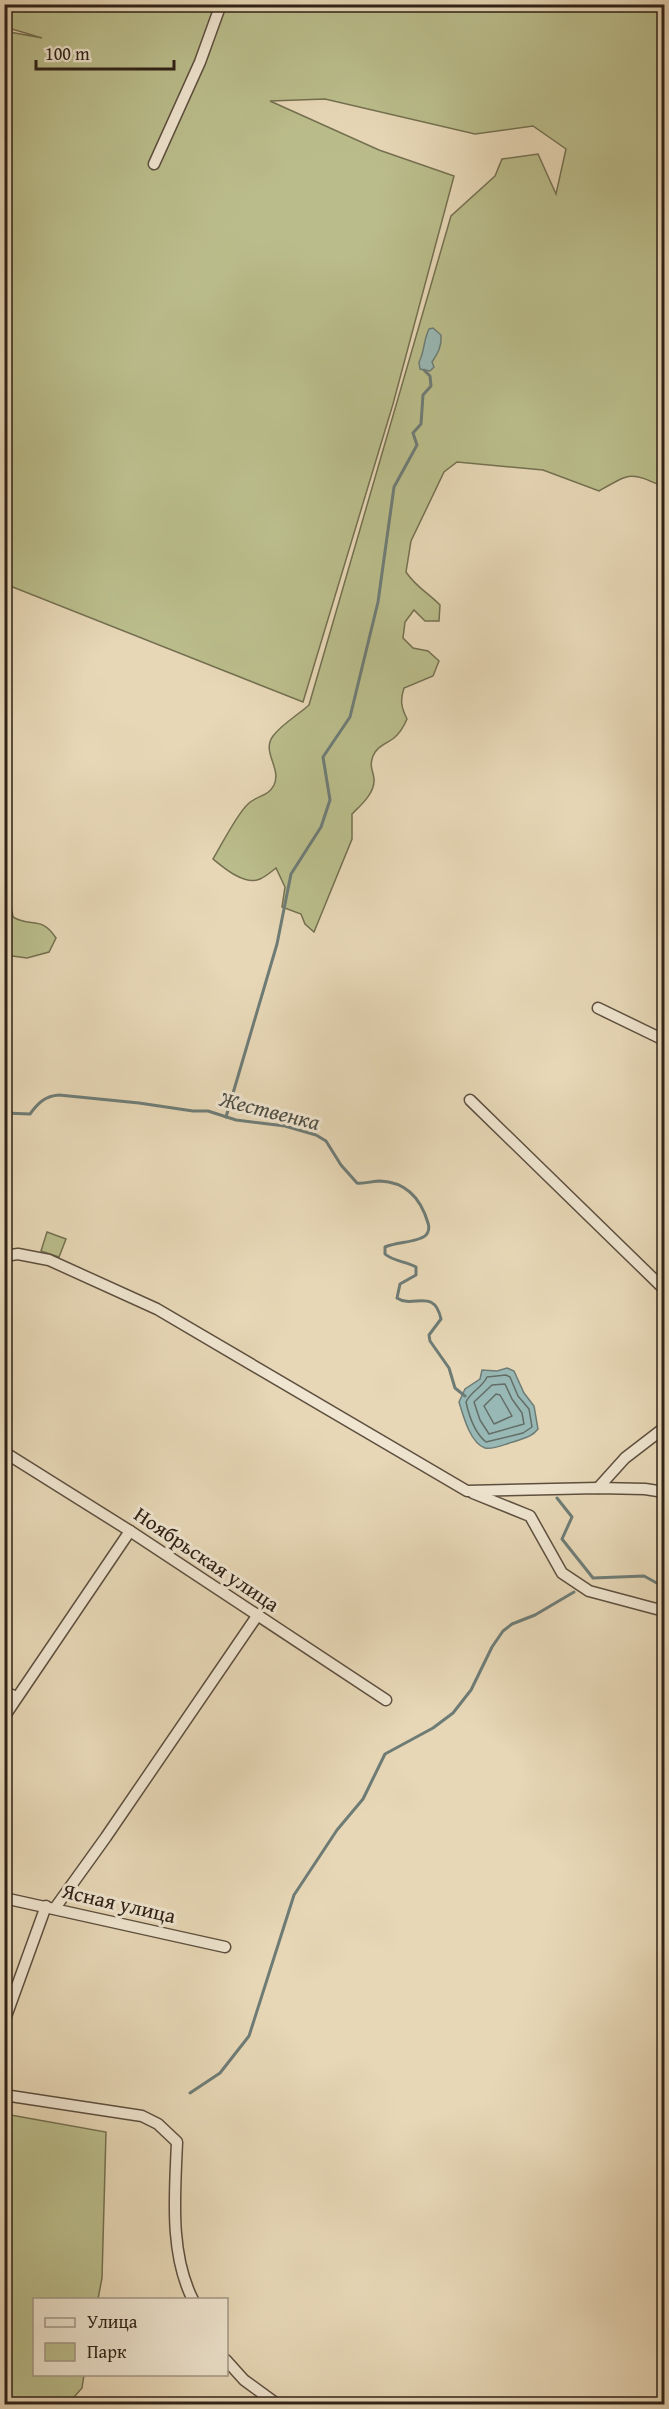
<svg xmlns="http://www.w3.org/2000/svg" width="669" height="2409" viewBox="0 0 669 2409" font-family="'Gentium Book Plus',serif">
<rect width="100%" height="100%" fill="#e7d7b6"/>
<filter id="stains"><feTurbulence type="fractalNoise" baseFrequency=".00333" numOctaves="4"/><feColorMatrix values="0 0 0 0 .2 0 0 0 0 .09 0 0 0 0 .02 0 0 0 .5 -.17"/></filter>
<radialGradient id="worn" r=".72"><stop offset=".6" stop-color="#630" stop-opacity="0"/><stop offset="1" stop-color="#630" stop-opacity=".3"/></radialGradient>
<g fill="#babd8b" stroke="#747051" stroke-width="1.5">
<path d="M 5,4 L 664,5 L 664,487 C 630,472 632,472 599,491 L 543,470 L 457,462 L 444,472 L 411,541 L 406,572 C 416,587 427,592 440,605 L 439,621 L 425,621 L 414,610 L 405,622 L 403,638 L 413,648 L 428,651 L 439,661 L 433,676 L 404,688 C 400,700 401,707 407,719 C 404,726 400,733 394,738 C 386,744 377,746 373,756 C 369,766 373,770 374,779 C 375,793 361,805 352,814 L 352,839 L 314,932 L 305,924 L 301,914 L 282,907 L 285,887 L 276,868 C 271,872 265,877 260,879 C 245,886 224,868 213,859 C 222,844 237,814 248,804 C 257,795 268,797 274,785 C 282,768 261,752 273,736 C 282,724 298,715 309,705 L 451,216 L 495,176 L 502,159 L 538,154 L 556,194 L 566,149 L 533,126 L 475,134 L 325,99 L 270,101 L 379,150 L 454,176 L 393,404 L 303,702 L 5,584 L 4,31 L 42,38 L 5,27 Z"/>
<path d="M 5,897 L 11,906 L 13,917 C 31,928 41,915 56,938 L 49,952 L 27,958 L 5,955 Z"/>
<polygon points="47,1232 66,1239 59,1257 41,1251"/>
<polygon points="5,2114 106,2132 102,2278 98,2299 34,2300 34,2374 84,2375 82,2388 68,2404 5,2404"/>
</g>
<g fill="#98b8b5" stroke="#6e7c76" stroke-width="1.5">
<path d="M 433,328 L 441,335 C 442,346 438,353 432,362 L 434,367 L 430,371 L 420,369 L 419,362 C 425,351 423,341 429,329 Z"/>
<path d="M 507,1368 L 514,1371 L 524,1393 L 534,1406 L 538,1429 C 531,1438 523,1438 513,1442 C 505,1444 493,1450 485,1448 C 470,1443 463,1415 459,1402 L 465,1389 L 480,1379 L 482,1370 L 497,1371 Z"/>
</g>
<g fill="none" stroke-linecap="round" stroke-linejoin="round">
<g stroke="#646d66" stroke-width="1.5">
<path d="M 506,1375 L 510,1377 L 518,1396 L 529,1409 L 532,1427 L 523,1433 L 486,1442 C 475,1433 469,1416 466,1402 C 471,1391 482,1388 487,1377 Z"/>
<polygon points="505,1384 512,1399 522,1413 524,1424 489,1434 480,1420 474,1402 492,1385"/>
<polygon points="496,1394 500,1395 512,1416 494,1424 484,1406"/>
</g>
<g stroke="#6e7c76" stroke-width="3">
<path d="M 4,1113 L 30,1114 C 38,1103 45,1096 59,1095 L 139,1103 L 193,1111 L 208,1111 L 236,1120 L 285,1126 L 316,1135 L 326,1141 L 341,1165 L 357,1183 C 365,1184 372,1181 380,1181 C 406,1182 421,1199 428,1223 C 430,1229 428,1236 421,1238 C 410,1243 397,1242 385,1247 L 385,1254 C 394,1262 406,1261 416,1267 L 416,1275 L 400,1284 L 397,1298 C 413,1309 434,1287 441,1319 L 429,1335 L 430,1341 L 449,1368 L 455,1388 L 465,1396"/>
<polyline points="226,1117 277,944 291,874 321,827 330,800 323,757 350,717 378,602 394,487 417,445 413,433 421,424 423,395 431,386 430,376 424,370"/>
<polyline points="557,1498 572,1517 562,1539 593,1578 644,1576 664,1587"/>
<polyline points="190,2093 220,2073 249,2036 294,1895 337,1830 363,1799 385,1754 433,1728 453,1713 471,1690 492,1647 503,1631 512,1624 535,1615 574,1592"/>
</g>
<g stroke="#5d4f3f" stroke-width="13">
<g id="street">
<polyline points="154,164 200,62 221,4"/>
<polyline points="598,1008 664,1040"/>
<polyline points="470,1100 664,1289"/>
<polyline points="4,1256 18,1254 49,1260 157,1309 467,1491 598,1488 645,1489 664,1492"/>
<polyline points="4,1452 130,1531 386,1700"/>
<polyline points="598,1488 625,1458 664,1428"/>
<polyline points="473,1493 530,1516 562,1573 589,1591 664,1611"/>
<polyline points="4,1692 17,1697"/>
<polyline points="4,1717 130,1531"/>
<polyline points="4,1898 225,1947"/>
<polyline points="55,1908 106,1837 257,1616"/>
<polyline points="4,2022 46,1906"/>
<path d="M 4,2095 L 142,2116 L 158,2124 L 177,2142 C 175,2193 169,2253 193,2300"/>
<polyline points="226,2360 244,2380 277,2404"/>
</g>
</g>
<use href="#street" stroke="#efe5d0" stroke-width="10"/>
</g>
<g text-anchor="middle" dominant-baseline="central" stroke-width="6" stroke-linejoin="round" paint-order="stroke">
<g font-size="21" fill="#2f2217" stroke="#efe5d0">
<text transform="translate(207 1559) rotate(34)">Ноябрьская улица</text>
<text transform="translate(119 1903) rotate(13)">Ясная улица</text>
</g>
<g font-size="22" font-style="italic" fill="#4e4f46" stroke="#efe5d0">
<text transform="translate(270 1110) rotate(14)">Жественка</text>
</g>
</g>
<rect width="669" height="2409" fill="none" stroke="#e7d7b6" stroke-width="24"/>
<rect x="6" y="6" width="657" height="2397" fill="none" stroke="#2f2217" stroke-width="3"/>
<rect x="12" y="12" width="645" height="2385" fill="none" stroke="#2f2217" stroke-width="1.5"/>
<rect x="33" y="2298" width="195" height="78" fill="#efe5d0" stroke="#a29786" stroke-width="1.5"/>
<rect x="45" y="2318" width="30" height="9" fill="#efe5d0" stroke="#a29786" stroke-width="1.5"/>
<text x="87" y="2328" font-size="18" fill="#2f2217">Улица</text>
<rect x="45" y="2343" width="30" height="18" fill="#babd8b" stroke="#a29786" stroke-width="1.5"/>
<text x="87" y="2358" font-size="18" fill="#2f2217">Парк</text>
<path d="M36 60v9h138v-9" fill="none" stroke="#2f2217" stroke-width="3"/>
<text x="45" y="60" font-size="18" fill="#2f2217" stroke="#efe5d0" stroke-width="4.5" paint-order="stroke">100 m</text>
<rect width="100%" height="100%" filter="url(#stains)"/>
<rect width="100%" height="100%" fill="url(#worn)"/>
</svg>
